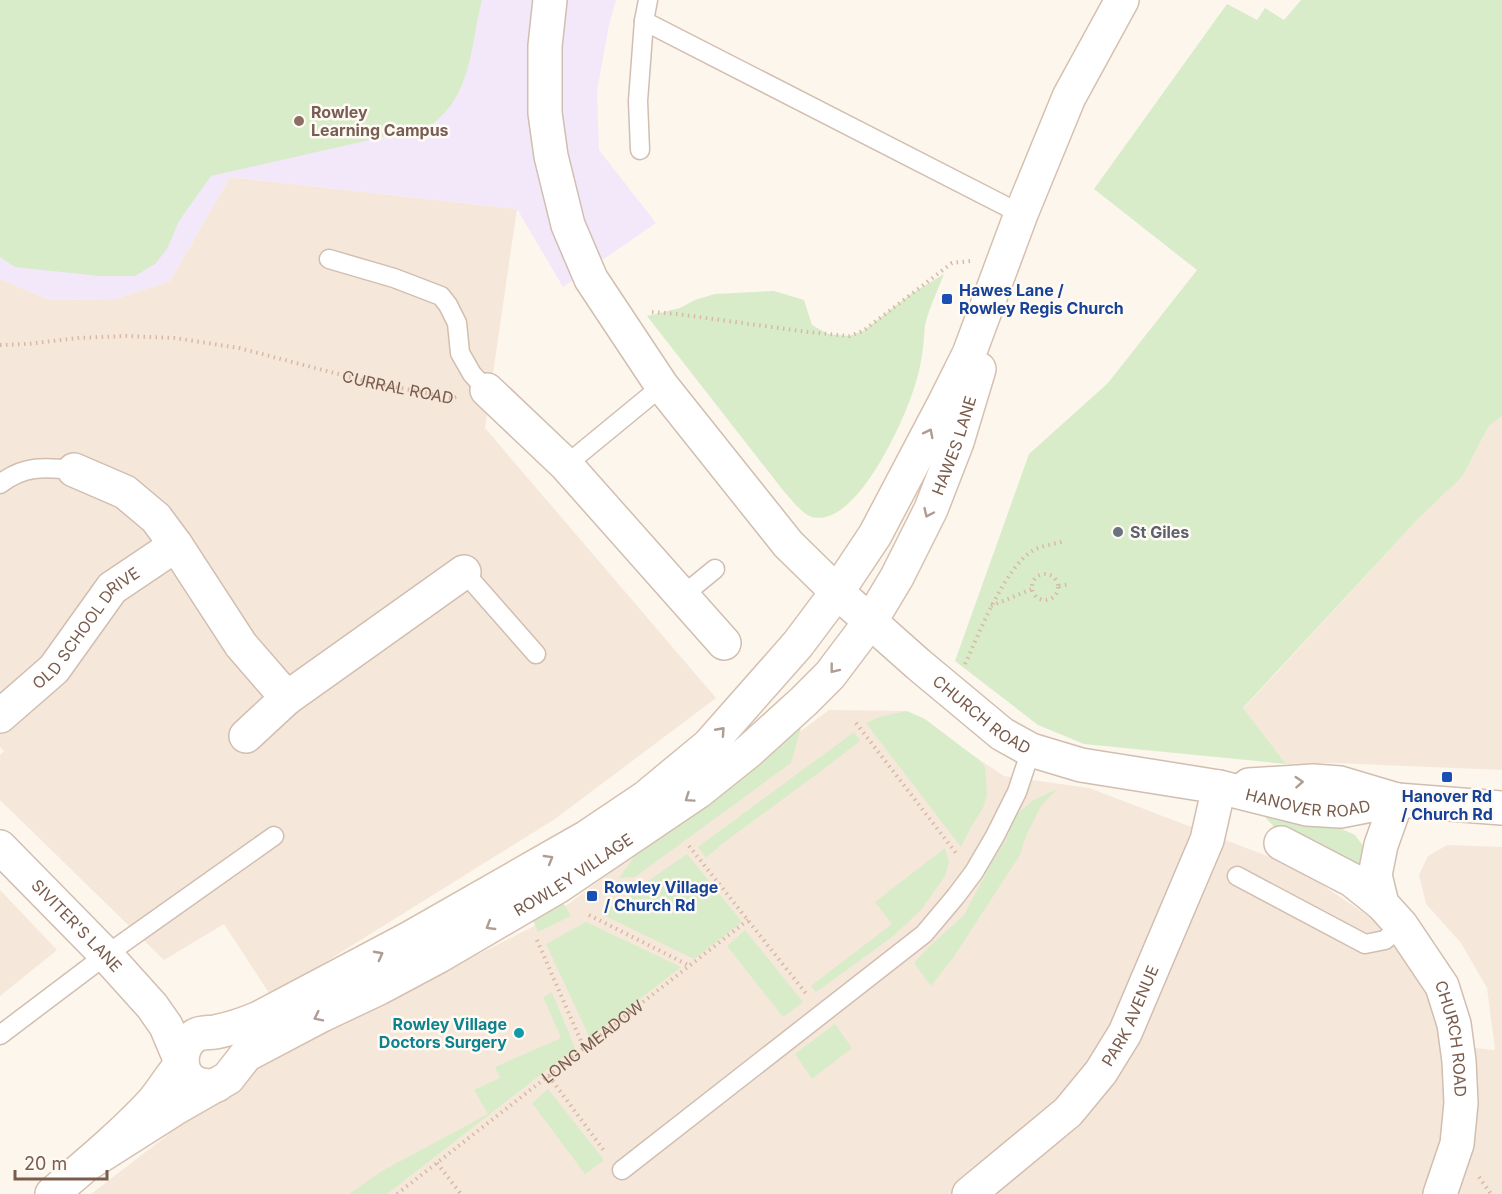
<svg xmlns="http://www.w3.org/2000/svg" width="1502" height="1194" viewBox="0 0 1502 1194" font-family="Inter,sans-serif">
<rect width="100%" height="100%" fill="#fdf6ec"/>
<g fill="#f5e8da">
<polygon points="230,177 517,209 485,428 716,698 555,819 271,996 224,924 164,960 0,800 0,755 4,751 0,747 0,279 50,300 115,299 170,281"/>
<polygon points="1502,416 1502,770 1336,763 1286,764 1243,709 1418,519 1462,477 1489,426"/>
<polygon points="829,710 907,711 1004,776 1089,788 1296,867 1386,928 1434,994 1444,1045 1495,1050 1487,988 1461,943 1426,904 1419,875 1428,856 1447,845 1502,847 1502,1194 91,1194 260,1064 548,919"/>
<polygon points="0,890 57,950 0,996"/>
</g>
<polygon fill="#f3e8fa" points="0,0 616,0 609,25 597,91 599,150 656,223 563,287 517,209 230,177 170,281 115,299 50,300 0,279"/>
<g fill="#d8ecc9">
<path d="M 0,0 L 482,0 C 473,34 472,76 451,105 C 445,113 438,119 431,126 L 211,176 L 179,221 L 167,249 L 155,264 L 135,276 L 99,276 L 15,267 L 0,257 Z"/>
<polygon points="1301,0 1502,0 1502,416 1489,426 1462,477 1418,519 1243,708 1286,764 1084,744 1038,725 955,661 1029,454 1108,383 1197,270 1094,189 1227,4 1257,20 1265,8 1284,20"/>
<path d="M 944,274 C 938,290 929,308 925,325 C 924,333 924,341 923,348 C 921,365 917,381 911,397 C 900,428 855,528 812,517 C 802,514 789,497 782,489 L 647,316 L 680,308 L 695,300 L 715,294 L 774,291 L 804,300 L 812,325 L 828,334 L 849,336 L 863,331 L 911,294 Z"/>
<polygon points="807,707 791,763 635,877 619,878 646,840"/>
<polygon points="907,711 925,719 979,760 985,767 987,795 983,808 971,827 961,847 866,723 879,717"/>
<polygon points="854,732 860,741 821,771 722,844 706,858 698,847"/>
<polygon points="1057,789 1041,806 1026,836 1020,855 953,958 931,986 914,963 930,946 964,915 992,862 1007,838 1015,816 1032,801"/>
<polygon points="1264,816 1311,821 1333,825 1355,835 1364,847 1361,867 1278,831"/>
<polygon points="945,848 949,862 945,876 921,910 892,937 816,992 811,986 892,924 875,902"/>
<polygon points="687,854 742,922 694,959 601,914"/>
<polygon points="564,904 571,916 538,932 531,916"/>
<polygon points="586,922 681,967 590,1038 546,944"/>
<polygon points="745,930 803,1002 783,1017 727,946"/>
<polygon points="552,992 575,1048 387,1194 349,1194 382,1171 488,1114 474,1090 500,1078 495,1067 561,1038 543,997"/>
<polygon points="835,1024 852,1048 812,1079 795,1054"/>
<polygon points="548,1089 604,1160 585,1174 532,1103"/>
</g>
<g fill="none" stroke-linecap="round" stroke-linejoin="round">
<g stroke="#d1beb0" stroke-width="21">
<g id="service">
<polyline points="644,21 1021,214"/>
<polyline points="640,150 638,101 644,21 648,0"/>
<polyline points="329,259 394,278 441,296 448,305 457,323 460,353 472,374 487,390"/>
<polyline points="566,465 662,386"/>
<path d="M 0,484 C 24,465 46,467 74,470"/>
<polyline points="464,572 536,654"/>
<polyline points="682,596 715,569"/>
<polyline points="1237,876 1365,944 1385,940 1401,925"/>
<polyline points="0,1035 106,955 274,836"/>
<polyline points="622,1170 924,934 956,896 974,872 995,836 1017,792 1031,750"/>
</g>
</g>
<g stroke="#d1beb0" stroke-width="36">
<g id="minor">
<polyline points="550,0 545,46 545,113 551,156 568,225 591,279 662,386 788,544 837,592"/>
<polyline points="487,390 566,465 724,643"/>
<polyline points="74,470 125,492 156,518 176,545"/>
<path id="s3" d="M 0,716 L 54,669 L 112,588 L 176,545 L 241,645 L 287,698 L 464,572"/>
<polyline points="246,736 287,698"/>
<path id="s4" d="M 1397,800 L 1381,845 L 1375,875 L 1382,904 L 1401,925 L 1442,986 L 1454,1024 L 1459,1061 L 1461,1103 L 1457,1144 L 1440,1194"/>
<polyline points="1281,843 1352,880 1382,904"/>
<path id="s5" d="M 969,1194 L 1068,1112 L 1101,1072 L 1125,1033 L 1207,840 L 1219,787"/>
</g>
</g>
<g stroke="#d1beb0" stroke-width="36">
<g id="tertiary">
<path id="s6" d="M 837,592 L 918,664 L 1002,734 L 1031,750 L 1081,765 L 1219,787 L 1307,809 L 1340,811 L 1397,800"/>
<polyline points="1249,785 1313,781 1340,783 1397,800 1502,808"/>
<path id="s7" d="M 0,847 L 106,955 L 152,1006 L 166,1026 L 182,1064"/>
</g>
</g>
<g stroke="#d6c0b0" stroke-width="36">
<g id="secondary">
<path d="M 217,1085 C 206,1087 195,1086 187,1076 C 178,1063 182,1043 196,1035 C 202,1032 208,1033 215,1032 C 230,1029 245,1024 259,1018 L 410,938 L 587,837 L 645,798 L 709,745 L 798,644 L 837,592 L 875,535 L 944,404 L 969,354 L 1021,214 L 1069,97 L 1122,0"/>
<path id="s8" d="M 89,1163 L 174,1109 L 228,1078 L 246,1055 L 322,1015 L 379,988 L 439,956 L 557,887 L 699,791 L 749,751 L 804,701 L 830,675 L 870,622 L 897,577 L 931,509 L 957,442 L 979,369"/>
<path d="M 52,1194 C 86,1165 121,1136 151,1104 C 163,1091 170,1076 182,1064"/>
</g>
</g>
<g stroke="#d9b8a5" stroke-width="4" stroke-dasharray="1.5 4.5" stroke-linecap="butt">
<polyline points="652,312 677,314 808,332 849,336 863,331 952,263 971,261"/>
<path id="s1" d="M 0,345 L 27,344 L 78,338 L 126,336 L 175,338 L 239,348 L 365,381 L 451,398 L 457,397"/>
<circle cx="1045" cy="587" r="13"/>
<polyline points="1059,586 1070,584"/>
<polyline points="991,606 1032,589"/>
<path d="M 965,664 C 979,634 1005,566 1034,550 C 1043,545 1055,544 1065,541"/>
<polyline points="856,723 956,853"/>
<polyline points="689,846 808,996"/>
<polyline points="589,915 690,966"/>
<polyline points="537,940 584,1048"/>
<polyline points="549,1076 605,1152"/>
<polyline points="437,1163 461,1194"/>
<polyline points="1479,1177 1491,1194"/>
<path id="s2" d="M 397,1194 L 748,920"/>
</g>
<use href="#service" stroke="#fff" stroke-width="18"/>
<use href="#minor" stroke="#fff" stroke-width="33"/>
<use href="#tertiary" stroke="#fff" stroke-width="33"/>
<use href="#secondary" stroke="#fff" stroke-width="33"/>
</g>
<defs><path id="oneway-chevron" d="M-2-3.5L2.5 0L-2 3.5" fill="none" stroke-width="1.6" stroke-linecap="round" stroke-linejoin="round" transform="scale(1.5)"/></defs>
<g stroke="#af9d94">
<use href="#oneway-chevron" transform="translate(929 433) rotate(-63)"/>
<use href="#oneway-chevron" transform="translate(928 513) rotate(115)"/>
<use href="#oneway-chevron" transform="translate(834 669) rotate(128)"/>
<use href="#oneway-chevron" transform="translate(721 731) rotate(-48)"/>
<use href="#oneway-chevron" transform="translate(1299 782) rotate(-4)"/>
<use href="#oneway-chevron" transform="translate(689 798) rotate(146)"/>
<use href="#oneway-chevron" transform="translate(549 859) rotate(-30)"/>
<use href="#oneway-chevron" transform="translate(490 926) rotate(149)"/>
<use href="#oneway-chevron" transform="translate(379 955) rotate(-28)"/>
<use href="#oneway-chevron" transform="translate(318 1017) rotate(154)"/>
</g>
<circle fill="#8d6e63" stroke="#fffaf3" stroke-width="2" cx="299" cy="121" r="6"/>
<g fill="#1a4fb4" stroke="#fffaf3" stroke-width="2">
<rect x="941" y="293" width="12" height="12" rx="3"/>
<rect x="1441" y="771" width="12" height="12" rx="3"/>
<rect x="586" y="890" width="12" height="12" rx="3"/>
</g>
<circle fill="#6b7280" stroke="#fffaf3" stroke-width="2" cx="1118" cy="532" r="6"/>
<circle fill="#0f9aa8" stroke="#fffaf3" stroke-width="2" cx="519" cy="1033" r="6"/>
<g text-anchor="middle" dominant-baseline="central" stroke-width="5" stroke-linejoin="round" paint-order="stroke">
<g font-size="16" font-weight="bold" fill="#785e54" stroke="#fffaf3" text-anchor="start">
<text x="311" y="112">Rowley<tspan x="311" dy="18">Learning Campus</tspan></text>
</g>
<g font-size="16" font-weight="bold" fill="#164399" stroke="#fffaf3" text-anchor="start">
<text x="959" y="290">Hawes Lane /<tspan x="959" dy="18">Rowley Regis Church</tspan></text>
<text x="1447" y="796" text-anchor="middle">Hanover Rd<tspan x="1447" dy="18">/ Church Rd</tspan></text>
<text x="604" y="887">Rowley Village<tspan x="604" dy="18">/ Church Rd</tspan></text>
</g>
<g font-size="16" fill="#7a5c4d" stroke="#fffaf3">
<text stroke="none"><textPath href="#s1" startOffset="404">CURRAL ROAD</textPath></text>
<text stroke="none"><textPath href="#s8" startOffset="1155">HAWES LANE</textPath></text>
<text stroke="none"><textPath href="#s3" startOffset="124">OLD SCHOOL DRIVE</textPath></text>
<text stroke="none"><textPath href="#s6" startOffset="190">CHURCH ROAD</textPath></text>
<text stroke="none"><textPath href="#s6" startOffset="534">HANOVER ROAD</textPath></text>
<text stroke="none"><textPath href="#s8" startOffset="566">ROWLEY VILLAGE</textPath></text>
<text stroke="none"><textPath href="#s7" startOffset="110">SIVITER'S LANE</textPath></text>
<text stroke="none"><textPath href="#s5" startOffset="244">PARK AVENUE</textPath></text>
<text stroke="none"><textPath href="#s4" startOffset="264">CHURCH ROAD</textPath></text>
<text stroke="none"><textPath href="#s2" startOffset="248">LONG MEADOW</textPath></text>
</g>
<g font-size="16" font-weight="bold" fill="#5b616d" stroke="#fffaf3" text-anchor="start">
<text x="1130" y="532">St Giles</text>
</g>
<g font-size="16" font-weight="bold" fill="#0d838f" stroke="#fffaf3" text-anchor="end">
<text x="507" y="1024">Rowley Village<tspan x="507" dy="18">Doctors Surgery</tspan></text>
</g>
</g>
<path d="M15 1170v9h92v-9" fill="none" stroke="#7a5c4d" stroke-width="3"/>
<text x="24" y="1170" font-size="18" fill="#7a5c4d" stroke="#fffaf3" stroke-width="4.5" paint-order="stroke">20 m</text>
</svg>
